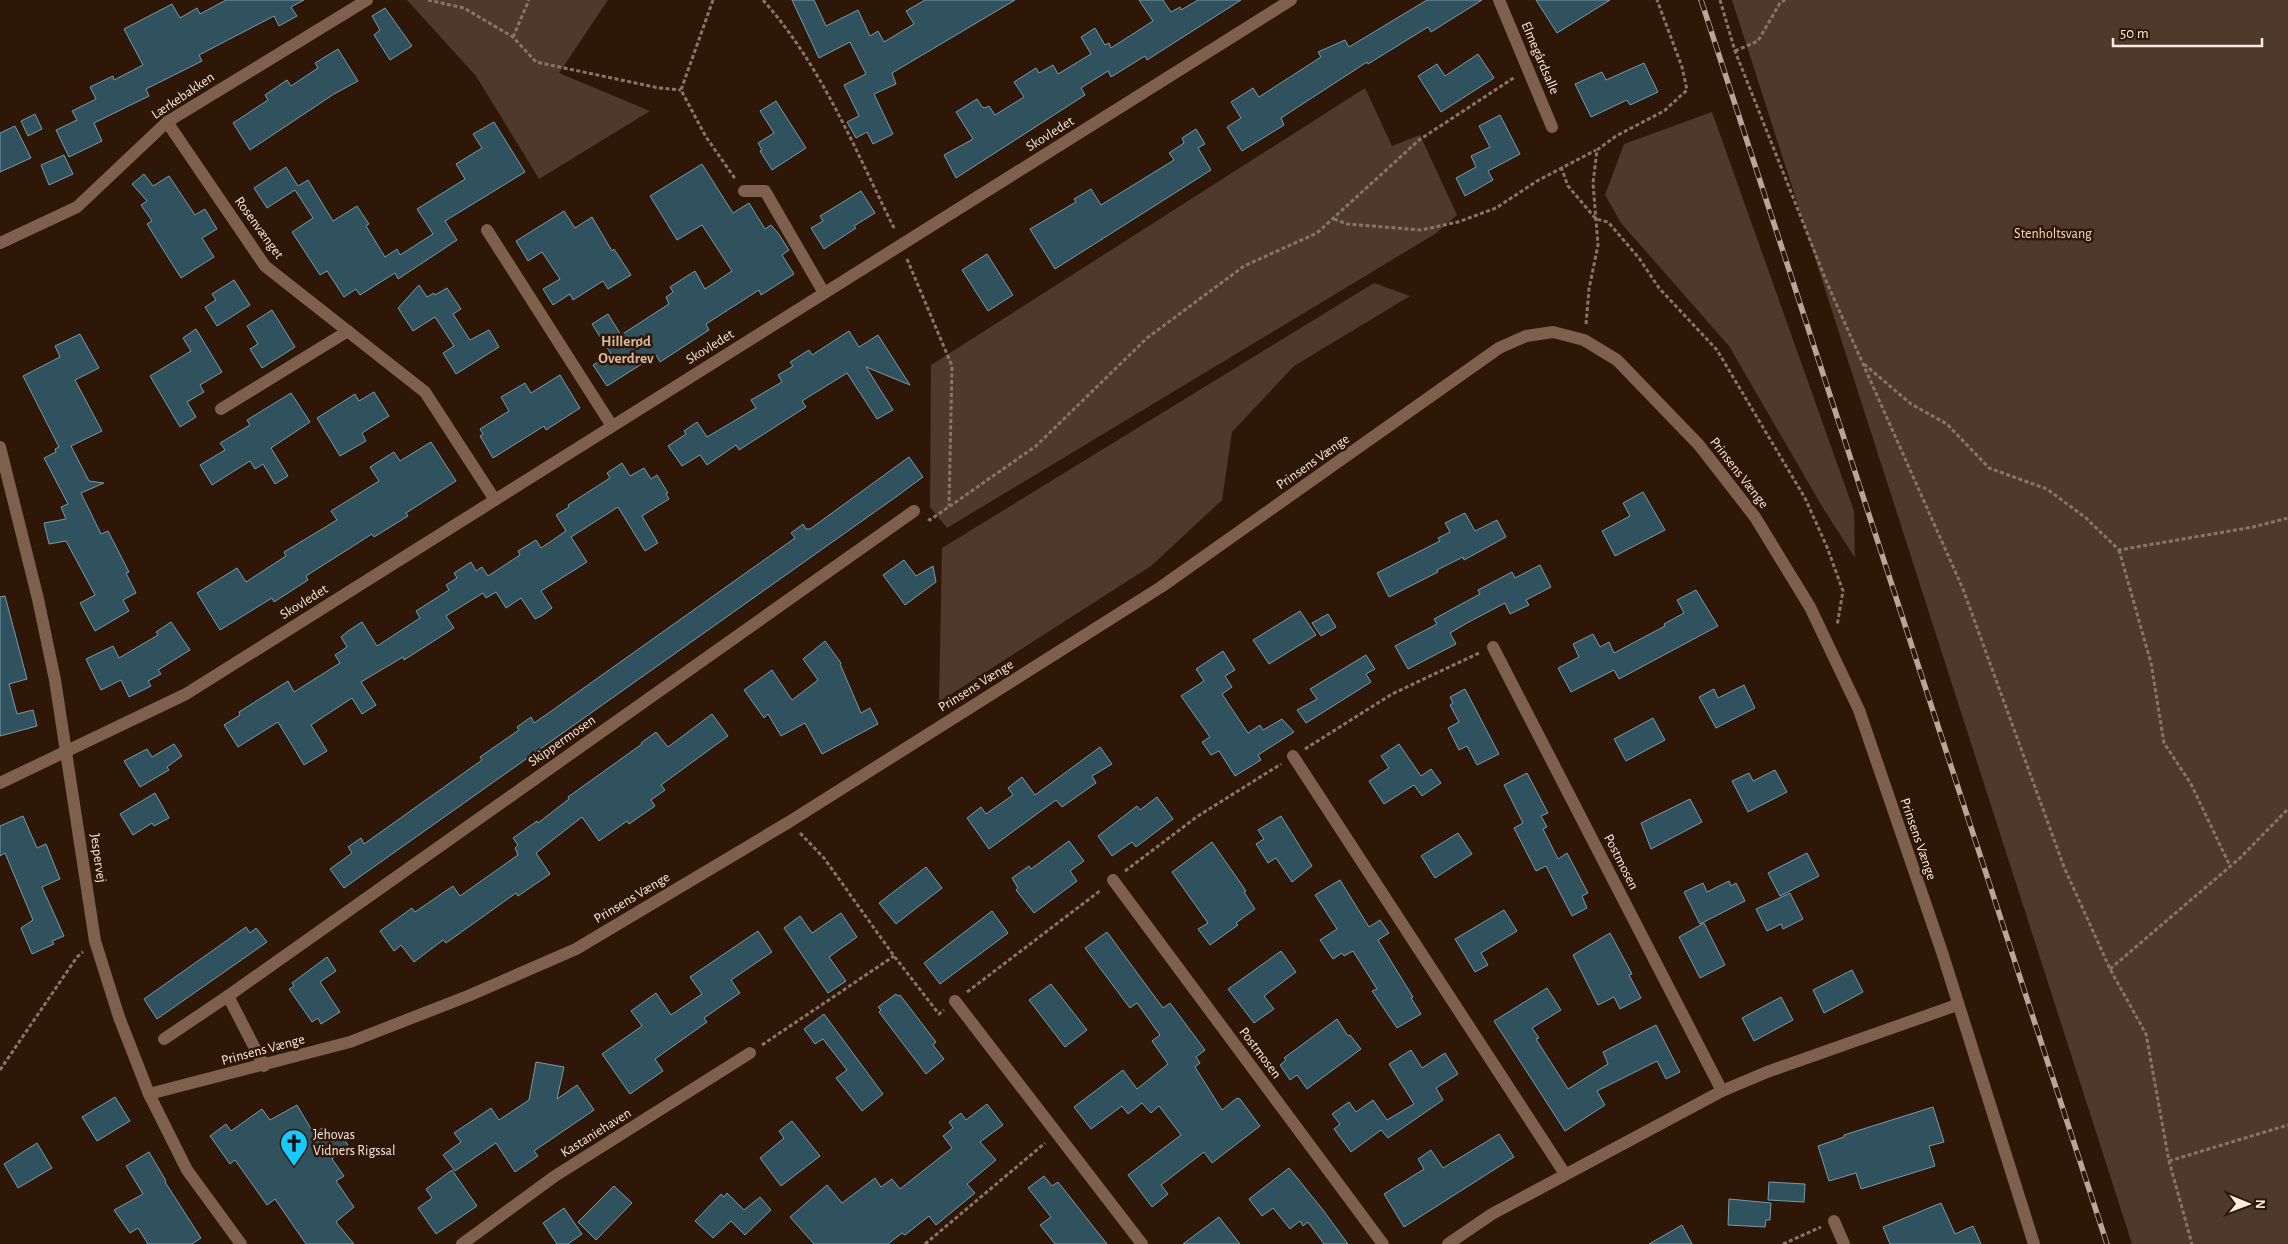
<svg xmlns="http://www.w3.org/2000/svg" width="2288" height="1244" viewBox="0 0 2288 1244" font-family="'Alegreya Sans',sans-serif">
<rect width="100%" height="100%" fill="#2e1707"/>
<g fill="#4f392a">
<polygon points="407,0 608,0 559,73 650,111 539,179 476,76"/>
<polygon points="1732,0 2288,0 2288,1244 2132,1244"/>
<polygon points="1365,88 1392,146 1420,135 1457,215 1435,234 947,528 930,507 931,365"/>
<polygon points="1712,112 1854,511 1855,558 1823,508 1729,346 1621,223 1605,195 1624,144"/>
<polygon points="1374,283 1410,296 1294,366 1232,432 1222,500 1151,566 939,702 942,548"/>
</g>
<g fill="#30525f" stroke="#779ba9">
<polygon points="226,0 304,0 291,7 297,16 279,26 274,16 199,55 202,61 146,89 149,96 94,123 102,141 69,157 56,130 77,120 72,111 96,99 90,87 113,76 114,80 143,65 124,29 172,4 180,18 197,8 200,14"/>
<polygon points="792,0 814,0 826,26 858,10 870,36 878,31 884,42 914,24 906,11 925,0 1015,0 892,73 896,84 874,94 893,134 873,144 867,132 856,138 847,122 859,116 844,85 866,74 850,42 819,58"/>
<polygon points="1139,0 1163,0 1171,12 1180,7 1181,10 1198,0 1241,0 1147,60 1145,56 1111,77 1108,71 1081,88 1085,95 956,178 944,155 973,139 956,112 977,99 982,107 985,108 989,106 995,115 1024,97 1014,82 1036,68 1039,73 1053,65 1058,74 1091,54 1081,37 1095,28 1105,45 1109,43 1111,48 1153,21"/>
<polygon points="1427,0 1482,0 1431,32 1428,27 1368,64 1367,62 1281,118 1284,125 1242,151 1227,127 1241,118 1231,102 1253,88 1259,97 1321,57 1318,52 1345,40 1349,47"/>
<polygon points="1536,0 1610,0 1557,33"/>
<polygon points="385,8 412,46 390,60 374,35 380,30 372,16"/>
<polygon points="338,49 358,81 334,94 250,150 233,123 268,100 265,95 287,80 291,86 318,68 315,63"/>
<polygon points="1478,54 1494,78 1441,112 1418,76 1437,64 1445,76"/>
<polygon points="1644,63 1658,92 1630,105 1627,100 1591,117 1575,84 1602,72 1606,80"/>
<polygon points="776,101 806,148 772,170 760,151 762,150 758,143 774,133 760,111"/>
<polygon points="35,114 42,129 28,136 21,121"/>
<polygon points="1500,115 1520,154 1488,171 1493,180 1465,196 1456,178 1476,167 1471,156 1490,147 1479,126"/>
<polygon points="494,122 525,172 445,221 457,240 398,279 395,273 360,295 356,289 344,297 327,271 320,275 292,232 313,218 295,190 267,208 254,188 286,167 298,186 308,180 333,221 357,206 369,224 366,226 385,257 397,249 400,255 433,234 417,209 465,179 456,164 482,148 473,134"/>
<polygon points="15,126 31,158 0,172 0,133"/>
<polygon points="1196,129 1205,144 1198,148 1211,170 1055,269 1030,229 1076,202 1074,199 1091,189 1101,205 1174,160 1169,153 1184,143 1182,138"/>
<polygon points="64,155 73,174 49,185 41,165"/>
<polygon points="702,164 733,213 749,203 765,229 771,225 778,233 789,250 782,255 794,274 761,295 759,290 706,324 709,330 660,362 656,355 607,386 593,365 611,354 592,324 608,314 621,335 669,304 666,297 673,292 670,287 695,271 705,289 732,271 702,225 677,240 650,196"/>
<polygon points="144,174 153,186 169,176 195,215 205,209 217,229 202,238 214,257 181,278 147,224 152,221 141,205 147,201 132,184"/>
<polygon points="861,191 875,213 854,226 856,228 824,249 811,228 823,221 820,216"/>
<polygon points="564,211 575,228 592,217 612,251 614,249 631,275 608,289 603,281 573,300 570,294 553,305 543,289 560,279 542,252 528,261 516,241"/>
<polygon points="987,254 1013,295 988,311 962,270"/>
<polygon points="234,280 250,305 217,326 205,307 216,300 212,294"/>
<polygon points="419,285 427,297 434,293 435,295 447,288 461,309 453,314 470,340 489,330 499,347 456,374 443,353 454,346 435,317 413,331 398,308"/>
<polygon points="272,310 295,347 262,368 250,349 258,344 247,326"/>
<polygon points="196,329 222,372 200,385 204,392 187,402 196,417 180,427 150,376 191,351 183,338"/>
<polygon points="849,331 859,347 878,335 910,385 866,367 893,410 877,419 847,373 802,401 806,407 739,450 736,445 707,465 700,455 682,466 668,446 686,434 684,431 697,422 707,437 756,408 751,400 782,382 778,375 793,366 790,362 809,350 812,355"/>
<polygon points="80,334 99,368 75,380 102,431 71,446 89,481 104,483 81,493 101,534 108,531 129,572 126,573 136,593 123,600 129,611 95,631 80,603 95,595 66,541 49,544 44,523 66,519 61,507 68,504 44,458 56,452 55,449 59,447 23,376 60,357 55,346"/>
<polygon points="560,375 580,408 546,430 544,426 493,458 480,436 483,434 480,429 509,411 501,397 525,383 531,393"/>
<polygon points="374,392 389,416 362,433 366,441 340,456 317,418 355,394 359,401"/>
<polygon points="291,393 310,422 271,448 288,476 275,484 263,464 255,469 250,461 212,485 200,465 225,450 220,443 250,425 247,420"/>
<polygon points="431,442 456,481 406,513 408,516 374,537 372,534 306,576 308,580 274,602 272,598 220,630 197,593 237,568 246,582 286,556 284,552 337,520 331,511 379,481 370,467 394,452 400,461"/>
<polygon points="909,457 923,477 893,499 344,888 330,869 352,853 348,847 361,838 364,844 395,822 482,760 480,757 519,730 517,727 531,717 534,723 550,712 795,538 791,533 803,524 806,529 810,529"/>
<polygon points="622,463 630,476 644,468 651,479 657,475 668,493 666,494 669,499 642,516 658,543 645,551 618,507 571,537 587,562 541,591 552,608 543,615 535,619 521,598 506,608 496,592 486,598 483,593 446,616 454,628 404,660 403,657 361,682 376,705 362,714 352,698 311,725 327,751 304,765 278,722 238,747 224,725 240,715 239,712 288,681 294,692 340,663 335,655 347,647 341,637 348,631 362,622 377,646 420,618 416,611 449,590 446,585 457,578 454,573 471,562 476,571 482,567 488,576 520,555 518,551 536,540 541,548 566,531 556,515 569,507 568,505 610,478 607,473"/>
<polygon points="1643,492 1665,530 1615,556 1602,531 1630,516 1623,503"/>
<polygon points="1465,513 1475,531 1497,520 1506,537 1464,560 1463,557 1437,570 1438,572 1389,597 1377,573 1440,541 1438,538 1450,532 1445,523"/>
<polygon points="904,560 916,576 933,566 936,582 905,605 883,575"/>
<polygon points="1540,565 1551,587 1526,600 1529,605 1510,614 1505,603 1467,623 1450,633 1456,644 1408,669 1395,646 1437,624 1434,619 1480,594 1478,590 1512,572 1515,578"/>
<polygon points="1696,590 1718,626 1619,679 1614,670 1571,692 1558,668 1579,657 1573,644 1593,634 1600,647 1609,642 1614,653 1665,626 1664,624 1684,613 1677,600"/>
<polygon points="5,596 27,679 9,684 17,714 33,710 37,726 0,736 0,597"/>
<polygon points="1300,611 1316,635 1269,664 1253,640"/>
<polygon points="1328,614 1336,627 1321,636 1312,623"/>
<polygon points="171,622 190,650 158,670 161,674 148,681 151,686 129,697 121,680 101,690 86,659 113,646 119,658 158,635 156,632"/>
<polygon points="825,641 841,663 840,664 861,713 870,708 878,724 822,754 805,723 781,736 768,714 764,718 744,690 772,670 792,700 818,680 803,659"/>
<polygon points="1223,651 1235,670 1225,676 1232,687 1222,694 1248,733 1260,725 1263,730 1282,719 1294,732 1258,755 1261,760 1235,776 1219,751 1211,755 1202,742 1210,737 1181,696 1204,681 1196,669"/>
<polygon points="1366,655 1375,669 1366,674 1371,682 1306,723 1297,710 1317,699 1310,689"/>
<polygon points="1744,685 1755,708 1716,728 1699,697 1714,689 1718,698"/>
<polygon points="1465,689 1499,754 1477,765 1467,746 1459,750 1448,728 1459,722 1450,705 1453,703 1450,697"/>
<polygon points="712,714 728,736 661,785 665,790 651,800 655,806 629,824 627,821 599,841 582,817 536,853 550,874 518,896 516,893 446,943 443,940 414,962 401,945 394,951 380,931 412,908 415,912 453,886 460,896 518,855 515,848 518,845 513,838 537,821 538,823 569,799 568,797 642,744 641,743 656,732 668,747"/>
<polygon points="1653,718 1665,740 1626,761 1614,739"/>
<polygon points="174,744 182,756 167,767 169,770 140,787 124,761 147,749 152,757"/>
<polygon points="1399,744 1421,776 1431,769 1441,783 1422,796 1414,785 1384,804 1369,781 1389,768 1381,756"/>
<polygon points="1100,747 1112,764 1092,776 1096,783 1062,807 1056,800 989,849 967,818 981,807 986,814 1013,795 1008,788 1022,777 1035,795"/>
<polygon points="1775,770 1787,792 1748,812 1732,781 1749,773 1753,781"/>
<polygon points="1527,773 1548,813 1541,816 1547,827 1543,829 1558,859 1567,853 1588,893 1582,896 1587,908 1572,916 1546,866 1536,871 1514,828 1523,823 1504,785"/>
<polygon points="155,793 169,818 154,826 152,823 133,835 120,814"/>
<polygon points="1157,797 1173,819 1136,847 1132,842 1112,856 1098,836 1137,806 1140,810"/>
<polygon points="1690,799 1702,822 1651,849 1641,823"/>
<polygon points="23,816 37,848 46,844 60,879 42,887 64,936 52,941 54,944 32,954 21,928 33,920 5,853 0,856 0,826"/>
<polygon points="1281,816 1312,866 1292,882 1276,858 1268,863 1256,844 1264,839 1258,830"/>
<polygon points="1458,833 1472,854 1435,878 1421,856"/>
<polygon points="1069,841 1084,861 1070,871 1077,881 1034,913 1016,890 1018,888 1012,878 1029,866 1031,869"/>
<polygon points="1212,842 1246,891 1244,892 1255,909 1236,923 1238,925 1210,945 1198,929 1208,923 1172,872"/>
<polygon points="1807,853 1819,876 1780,896 1768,873"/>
<polygon points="926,867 942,888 896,924 879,903"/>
<polygon points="1340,880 1369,927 1380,920 1389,933 1378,940 1413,997 1411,998 1421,1014 1397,1028 1372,991 1377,989 1353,951 1344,956 1342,953 1333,959 1320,940 1337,929 1315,895"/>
<polygon points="1729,881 1731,886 1736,883 1745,901 1700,924 1684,892 1703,883 1707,892"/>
<polygon points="1790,893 1803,919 1783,929 1781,924 1767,931 1756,909"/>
<polygon points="1504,910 1517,931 1481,953 1488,965 1475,972 1455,939"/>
<polygon points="992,911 1008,933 940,984 924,963"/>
<polygon points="841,913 857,937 829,957 846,981 828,993 784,928 800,916 812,933"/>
<polygon points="1704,923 1725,965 1700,978 1679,937"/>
<polygon points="246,927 250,933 256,928 267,942 157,1019 144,999"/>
<polygon points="758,931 772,952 731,980 740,993 704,1018 707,1022 655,1059 663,1071 630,1094 602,1054 642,1026 631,1011 656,993 671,1015 702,994 690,977"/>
<polygon points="1107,932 1163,1008 1170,1003 1205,1050 1196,1057 1200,1063 1195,1067 1222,1110 1237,1098 1240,1099 1260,1126 1212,1163 1204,1152 1161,1185 1168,1194 1152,1207 1128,1175 1181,1135 1159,1106 1151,1113 1142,1103 1128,1114 1122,1106 1091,1129 1074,1107 1123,1070 1137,1089 1168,1064 1152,1041 1160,1035 1137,1003 1130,1008 1085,948"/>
<polygon points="1610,933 1632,974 1629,975 1641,998 1620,1009 1614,997 1598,1005 1573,955"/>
<polygon points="1281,951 1296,972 1264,996 1274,1009 1254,1023 1228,989"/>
<polygon points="327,957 336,971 320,982 340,1012 321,1024 318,1018 312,1022 289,989 294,986 292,983"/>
<polygon points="1852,970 1863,992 1824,1013 1813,990"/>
<polygon points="1051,984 1087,1030 1065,1047 1029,1000"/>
<polygon points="1547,988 1561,1010 1532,1028 1539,1038 1536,1039 1568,1089 1608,1064 1603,1052 1656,1025 1680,1072 1666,1079 1657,1061 1597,1091 1605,1105 1565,1131 1494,1021"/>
<polygon points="896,994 898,996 900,995 936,1042 933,1045 944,1059 926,1074 879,1012 881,1010 878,1007"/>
<polygon points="1781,997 1793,1020 1754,1041 1742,1018"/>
<polygon points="824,1014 883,1094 862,1111 836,1078 847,1070 823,1039 815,1044 804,1029"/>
<polygon points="1337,1019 1348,1036 1350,1035 1361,1049 1307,1089 1297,1075 1290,1080 1280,1065 1286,1060 1284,1058"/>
<polygon points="1411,1050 1422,1068 1445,1053 1458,1074 1436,1088 1443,1100 1388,1138 1381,1130 1351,1152 1334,1129 1340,1124 1332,1114 1349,1102 1356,1112 1373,1100 1387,1120 1414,1104 1389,1064"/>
<polygon points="536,1062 564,1067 557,1099 577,1085 594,1110 534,1151 538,1156 515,1172 496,1143 455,1171 443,1155 461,1142 454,1133 491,1108 499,1120 529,1100"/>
<polygon points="115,1097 130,1121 97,1141 82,1117"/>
<polygon points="987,1104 1003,1125 980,1142 996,1160 967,1184 975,1193 936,1225 929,1216 905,1235 902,1233 888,1244 814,1244 790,1217 827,1185 842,1203 875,1178 881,1187 892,1179 900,1189 952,1148 943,1136 953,1128 949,1122 961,1113 966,1120"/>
<polygon points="297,1105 314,1134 322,1128 329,1139 339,1132 348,1145 332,1159 344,1176 336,1181 354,1207 336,1222 354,1244 306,1244 275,1199 267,1205 235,1160 230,1164 210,1136 226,1124 231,1131 262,1109 270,1120"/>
<polygon points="1933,1107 1944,1142 1929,1146 1935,1166 1861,1189 1856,1173 1829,1181 1818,1146 1844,1137 1844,1135"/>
<polygon points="792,1121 820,1156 781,1186 760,1158 784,1138 779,1131"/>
<polygon points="1499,1134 1514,1157 1404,1227 1384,1194 1424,1169 1418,1159 1431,1150 1443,1168"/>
<polygon points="37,1143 52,1168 18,1188 4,1164"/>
<polygon points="149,1152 166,1181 165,1182 201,1238 192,1244 148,1244 138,1228 130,1233 114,1210 143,1194 126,1166"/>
<polygon points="1289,1168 1323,1210 1348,1244 1324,1244 1308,1222 1303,1226 1300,1221 1290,1229 1273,1208 1262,1216 1249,1199"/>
<polygon points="452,1170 477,1206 436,1234 418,1208 432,1198 426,1189"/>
<polygon points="1044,1176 1052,1186 1058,1182 1107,1244 1055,1244 1040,1225 1051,1217 1028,1188"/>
<polygon points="1769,1182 1805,1184 1804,1202 1768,1200"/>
<polygon points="614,1186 632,1203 596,1240 578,1222"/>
<polygon points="727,1193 744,1210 760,1197 771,1210 745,1235 731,1221 713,1238 695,1221 721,1194 724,1197"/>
<polygon points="1729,1199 1771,1203 1770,1220 1766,1220 1765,1227 1728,1225"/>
<polygon points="1941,1203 1955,1234 1973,1226 1981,1244 1890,1244 1883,1227"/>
<polygon points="564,1208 582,1234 568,1244 557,1244 543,1223"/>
<polygon points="1219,1217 1240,1244 1183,1244"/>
<polygon points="1682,1225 1692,1244 1649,1244"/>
</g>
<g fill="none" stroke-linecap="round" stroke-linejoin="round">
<g stroke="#897567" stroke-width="3" stroke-dasharray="4 2.5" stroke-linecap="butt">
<polyline points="428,0 464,8 513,37 536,62 659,88 681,90"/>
<polyline points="713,0 681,90 706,137 736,180"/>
<path d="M 763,0 C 822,66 856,152 895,230"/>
<polyline points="1720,0 1735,51 1827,283 1963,589 2064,867 2110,969 2146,1034 2169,1161 2192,1244"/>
<polyline points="513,37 529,0"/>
<polyline points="1735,51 1758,41 1780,3 1785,0"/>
<polyline points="1561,167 1568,186 1585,206 1596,219 1608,222 1639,258 1659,288 1717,350 1805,498 1827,547 1843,591 1837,626"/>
<polyline points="1334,219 1347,224 1421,230 1458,222 1496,208 1537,181 1596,150"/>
<polyline points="907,259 952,366 949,506"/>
<polyline points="1586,324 1589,289 1598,245 1593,183 1597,150 1616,136 1664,111 1687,90 1682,67 1657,0"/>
<polyline points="1864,364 1911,404 1947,424 1989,468 2047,489 2086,518 2119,550 2253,527 2288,518"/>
<polyline points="928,519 930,520 1036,446 1147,338 1244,266 1317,233 1419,140 1515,77"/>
<polyline points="2119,550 2151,663 2164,743 2191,784 2230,866"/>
<polyline points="1305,749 1392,694 1479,653"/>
<polyline points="800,833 824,858 894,956 939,1014 944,1010"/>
<polyline points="1125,871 1198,816 1281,764"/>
<polyline points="2110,969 2240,858 2288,809"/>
<polyline points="967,992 1101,890"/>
<polyline points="762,1045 894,956"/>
<polyline points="0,1070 77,957 83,952"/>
<polyline points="2169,1161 2288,1125"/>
<polyline points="925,1244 1045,1143"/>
<polyline points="1783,1244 1821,1227"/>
</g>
<g stroke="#7e604c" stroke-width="12">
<polyline points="1499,0 1552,127"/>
<polyline points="167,122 265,266 425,392 495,500"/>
<polyline points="744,191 765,191 824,293"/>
<polyline points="487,230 612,426"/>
<polyline points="0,243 77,207 167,122 367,0"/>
<polyline points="221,409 348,331"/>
<polyline points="0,447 38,599 55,680 95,941 119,1017 149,1094 187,1170 241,1244"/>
<polyline points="1493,647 1722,1091"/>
<polyline points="1293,756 1565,1174"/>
<polyline points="0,783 186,694 1291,0"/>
<polyline points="1113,880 1383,1244"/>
<polyline points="955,1001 1142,1244"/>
<polyline points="164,1039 228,996"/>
<polyline points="264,1066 228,996 914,511"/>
<polyline points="149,1094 350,1042 468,996 576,949 789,822 1161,587 1499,348 1526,336 1553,332 1584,340 1617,360 1699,445 1755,517 1810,607 1859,710 1942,952 2034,1244"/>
<polyline points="1834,1221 1844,1244"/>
<polyline points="462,1244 555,1176 750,1053"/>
<polyline points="1448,1244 1492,1214 1722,1091 1767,1072 1957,1005"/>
</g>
<g stroke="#b9a69a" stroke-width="5.5">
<polyline id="rail" points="1701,0 2107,1244"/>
</g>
<use href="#rail" stroke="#2e1707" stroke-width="4" stroke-dasharray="11" stroke-linecap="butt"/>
</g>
<defs>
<g id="church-pin" transform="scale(1.4375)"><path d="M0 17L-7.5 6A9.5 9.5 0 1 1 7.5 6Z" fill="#16cafb" stroke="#2e1707"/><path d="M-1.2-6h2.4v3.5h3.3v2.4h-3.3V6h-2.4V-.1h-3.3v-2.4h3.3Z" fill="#111"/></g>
</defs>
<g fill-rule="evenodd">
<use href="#church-pin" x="294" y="1143"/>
</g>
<g text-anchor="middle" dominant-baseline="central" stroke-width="5" stroke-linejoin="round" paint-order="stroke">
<g font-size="14" fill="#faeadf" stroke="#2e1707">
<text transform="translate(1540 58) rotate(67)">Elmegårdsalle</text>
<text transform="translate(183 96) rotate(-34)">Lærkebakken</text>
<text transform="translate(1050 134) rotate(-32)">Skovledet</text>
<text transform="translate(259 228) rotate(54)">Rosenvænget</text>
<text transform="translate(710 347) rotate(-32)">Skovledet</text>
<text transform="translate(1313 462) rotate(-35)">Prinsens Vænge</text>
<text transform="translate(1739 473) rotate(52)">Prinsens Vænge</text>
<text transform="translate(304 602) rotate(-32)">Skovledet</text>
<text transform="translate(976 686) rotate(-32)">Prinsens Vænge</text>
<text transform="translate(562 741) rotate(-35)">Skippermosen</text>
<text transform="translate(1918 839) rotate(71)">Prinsens Vænge</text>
<text transform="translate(98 858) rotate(82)">Jespervej</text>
<text transform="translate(1621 862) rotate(63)">Postmosen</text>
<text transform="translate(632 898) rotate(-31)">Prinsens Vænge</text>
<text transform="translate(263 1050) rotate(-15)">Prinsens Vænge</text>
<text transform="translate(1260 1053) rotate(53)">Postmosen</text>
<text transform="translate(596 1133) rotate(-32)">Kastaniehaven</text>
</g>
<g font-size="14" fill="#f9d7c1" stroke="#2e1707">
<text x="2053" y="234">Stenholtsvang</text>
</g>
<g font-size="14" fill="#faeadf" stroke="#2e1707" text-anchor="start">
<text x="313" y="1135">Jehovas<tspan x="313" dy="16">Vidners Rigssal</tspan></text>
</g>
<g font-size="15" font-weight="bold" fill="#d8b9a4" stroke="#2e1707">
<text x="626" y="341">Hillerød<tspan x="626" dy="17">Overdrev</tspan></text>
</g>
</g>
<g transform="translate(2248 1204) rotate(91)" stroke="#2e1707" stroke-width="4" paint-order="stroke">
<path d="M0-4L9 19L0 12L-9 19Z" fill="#faeadf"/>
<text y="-8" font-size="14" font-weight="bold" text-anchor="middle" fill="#faeadf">N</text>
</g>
<path d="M2113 38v8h149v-8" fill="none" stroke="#faeadf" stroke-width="2.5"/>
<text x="2120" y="38" font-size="15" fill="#faeadf" stroke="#2e1707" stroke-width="4" paint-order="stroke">50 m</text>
</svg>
